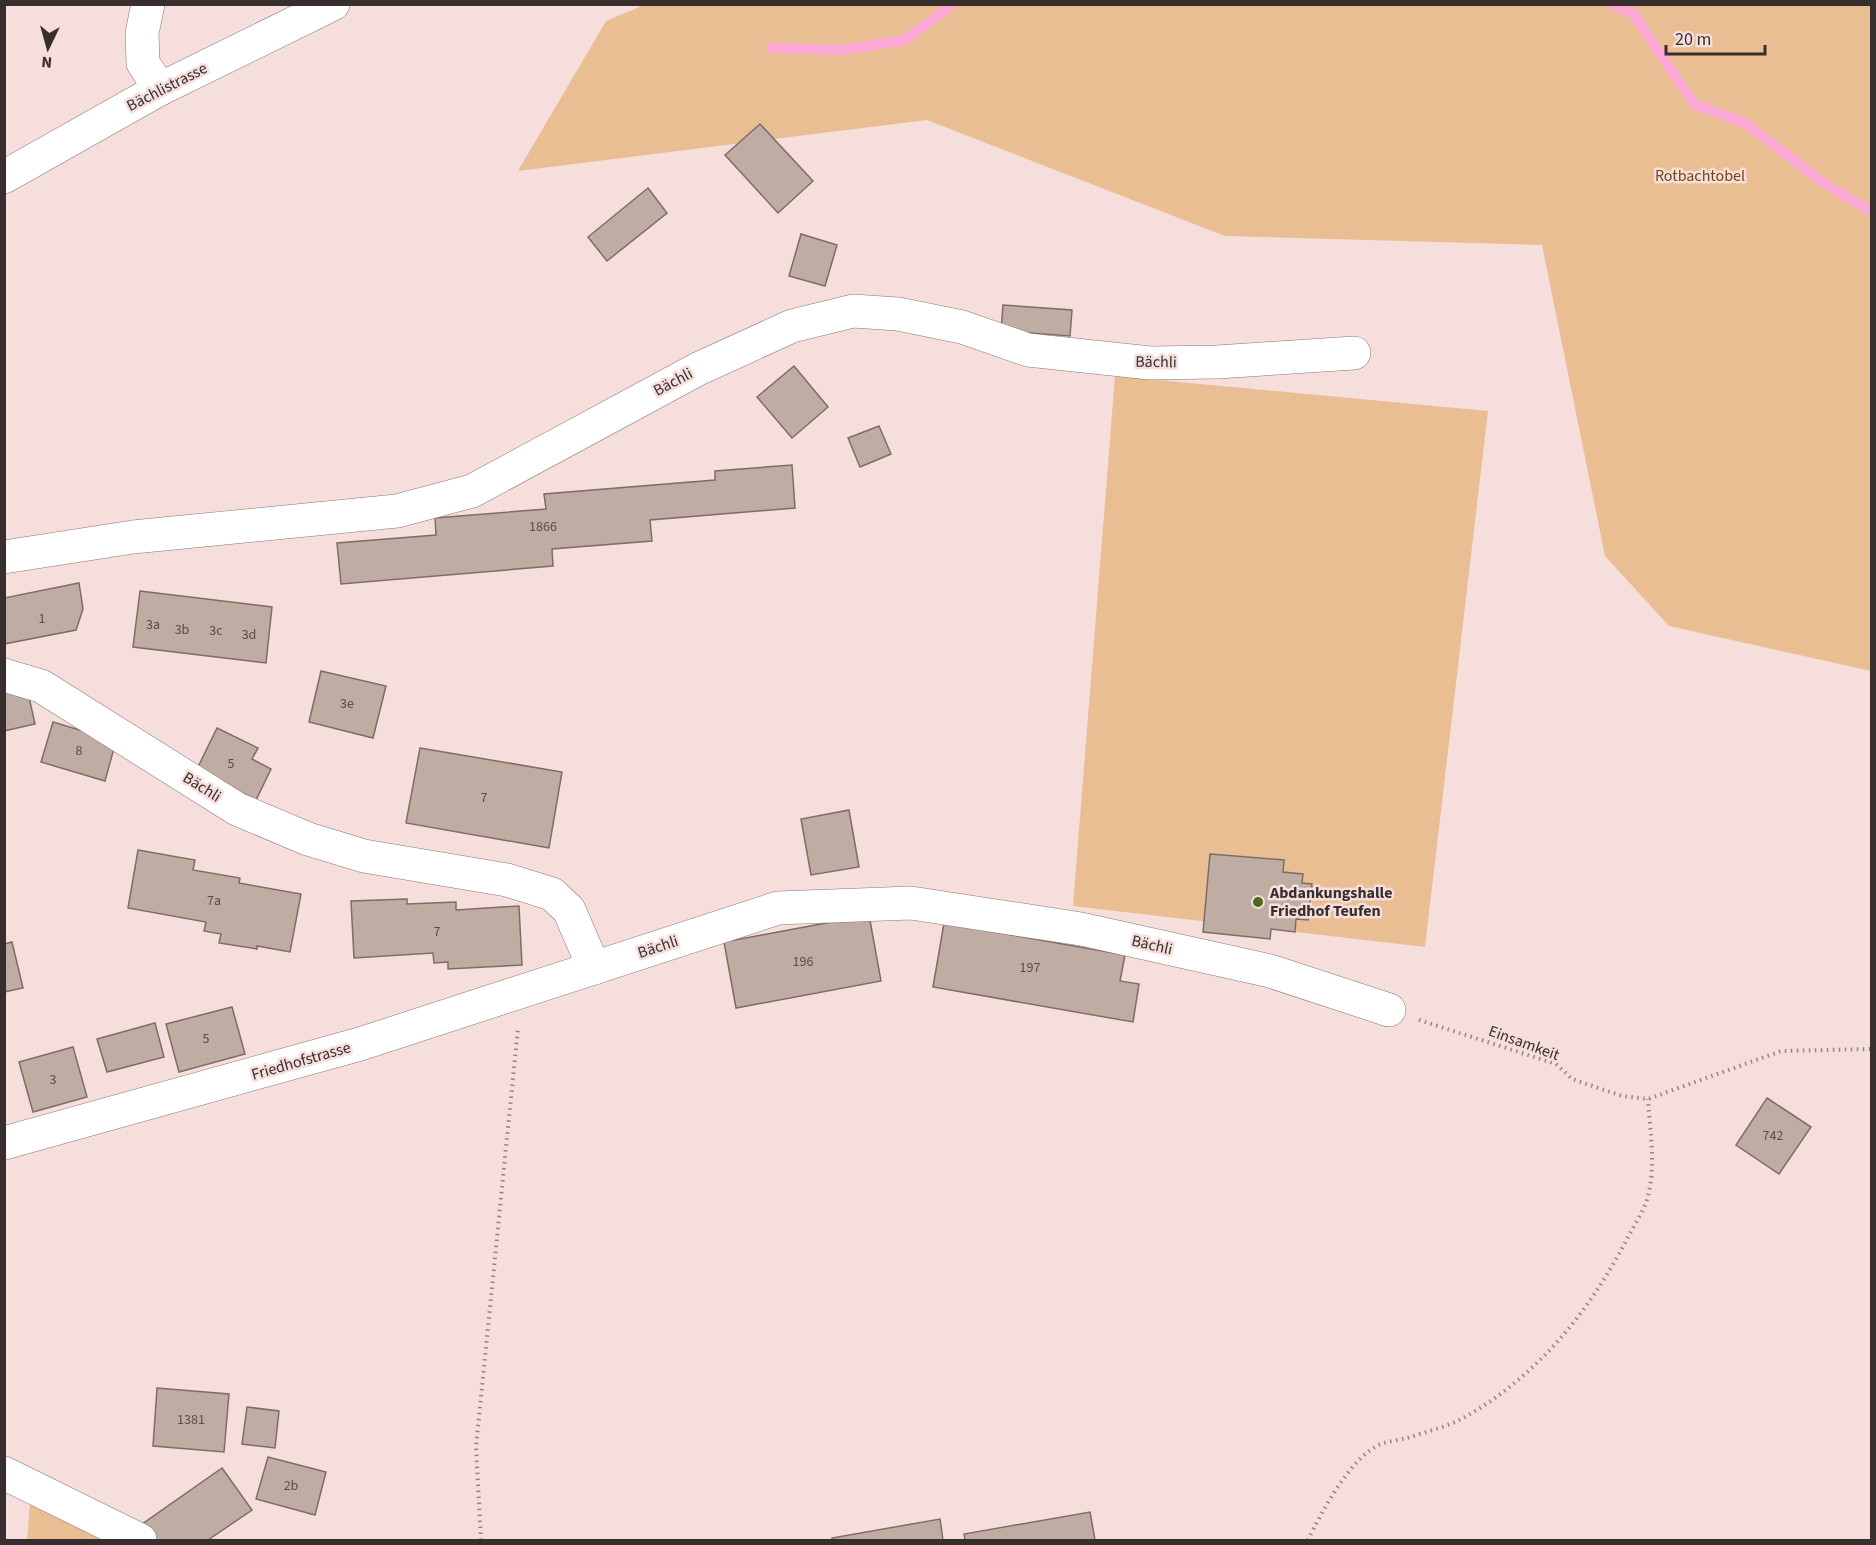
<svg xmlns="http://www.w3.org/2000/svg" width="1876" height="1545" viewBox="0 0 1876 1545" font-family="'Source Sans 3',sans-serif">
<rect width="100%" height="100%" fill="#f5dedb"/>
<g fill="#eabe93">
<polygon points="644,5 1871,5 1871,671 1669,626 1605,556 1542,245 1225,236 927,120 518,171 606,21"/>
<polygon points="1115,376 1488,411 1425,947 1073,906"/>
<polygon points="31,1493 125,1540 27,1540"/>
</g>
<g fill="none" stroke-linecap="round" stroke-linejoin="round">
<g stroke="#fda9d8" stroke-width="10">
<polyline points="1611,4 1633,13 1694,104 1745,123 1822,182 1872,212"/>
<polyline points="771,48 842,50 905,40 953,4"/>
</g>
</g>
<g fill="#bfaca3" stroke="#7f6d65" stroke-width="1.5">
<polygon points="760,124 813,181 778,213 725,155"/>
<polygon points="648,188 667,213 607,261 588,237"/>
<polygon points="801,234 837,245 825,286 789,276"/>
<polygon points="1003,305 1072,310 1070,336 1001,331"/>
<polygon points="794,366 828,407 792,438 757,397"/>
<polygon points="879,426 891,454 860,467 848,438"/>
<polygon points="792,465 795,508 650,520 652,541 552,549 553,566 341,584 337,543 436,535 435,518 546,509 544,494 715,480 715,471"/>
<polygon points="79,583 83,609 76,630 4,644 4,598"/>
<polygon points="140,591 272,607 266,663 133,647"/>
<polygon points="321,671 386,686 373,738 309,722"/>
<polygon points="27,688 35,724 4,731 4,693"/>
<polygon points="53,722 116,741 105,781 41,762"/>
<polygon points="217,728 258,748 252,759 271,769 256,800 196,771"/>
<polygon points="420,748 562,772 549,848 406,823"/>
<polygon points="849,810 859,867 811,875 801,819"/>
<polygon points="138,850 195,860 193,870 240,878 239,883 301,894 290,952 257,946 257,949 219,943 221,934 204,931 206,922 128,908"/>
<polygon points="1210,854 1284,860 1283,872 1303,874 1302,883 1312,884 1308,920 1296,919 1295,932 1271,929 1270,939 1203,932"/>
<polygon points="407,899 407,904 456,902 456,910 519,906 522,965 448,969 448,962 434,963 433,953 354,958 351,901"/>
<polygon points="869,915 881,981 736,1008 724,942"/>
<polygon points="944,923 1125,955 1120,981 1139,984 1133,1022 933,987"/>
<polygon points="12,942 23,988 4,992 4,944"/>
<polygon points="232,1007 245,1054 179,1072 166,1024"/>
<polygon points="155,1023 164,1057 107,1072 97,1039"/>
<polygon points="73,1047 87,1097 33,1112 19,1062"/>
<polygon points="1767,1098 1811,1127 1779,1174 1736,1145"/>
<polygon points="157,1388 229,1394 224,1452 153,1446"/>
<polygon points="247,1407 279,1411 275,1448 242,1444"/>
<polygon points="268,1457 326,1472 315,1515 256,1499"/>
<polygon points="222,1468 252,1510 208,1540 143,1540 135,1529"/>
<polygon points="1090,1512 1095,1540 965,1540 964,1534"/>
<polygon points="940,1519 943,1540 833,1540 832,1538"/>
</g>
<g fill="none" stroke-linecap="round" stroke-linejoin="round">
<g stroke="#8a7673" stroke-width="34">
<g id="minor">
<polyline points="148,4 142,33 143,63 160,89"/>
<polyline points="4,177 160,89 333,4"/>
<polyline points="4,557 133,537 397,511 472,491 698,369 792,326 853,311 898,314 962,327 1028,350 1150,363 1217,362 1354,353"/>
<polyline points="4,675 41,686 237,809 308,839 364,856 507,880 552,894 569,910 594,968"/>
<polyline points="4,1143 360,1044 778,908 911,903 1081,929 1270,971 1389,1010"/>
<polyline points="4,1473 140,1540"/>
</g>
</g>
<g stroke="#958583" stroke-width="4" stroke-dasharray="1.5 4.5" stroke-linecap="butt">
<polyline points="1419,1020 1556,1064 1572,1079 1622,1096 1648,1099 1781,1051 1872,1049"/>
<polyline points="481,1540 476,1447 518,1028"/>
<path d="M 1308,1540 C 1321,1513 1351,1456 1381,1444 C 1389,1441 1399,1440 1407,1438 C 1425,1432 1447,1427 1463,1418 C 1536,1378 1589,1312 1627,1239 C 1633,1227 1641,1215 1646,1203 C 1657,1169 1650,1133 1648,1099"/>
</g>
<use href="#minor" stroke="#fff" stroke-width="33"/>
</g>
<circle fill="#4e691c" stroke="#f5dedb" stroke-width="2" cx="1258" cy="902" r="6"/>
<g text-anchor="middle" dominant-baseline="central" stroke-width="5" stroke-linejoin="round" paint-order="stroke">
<g font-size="14" fill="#594e4a">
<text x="543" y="527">1866</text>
<text x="42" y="619">1</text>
<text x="153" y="625">3a</text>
<text x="182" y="630">3b</text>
<text x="216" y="631">3c</text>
<text x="249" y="635">3d</text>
<text x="347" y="704">3e</text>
<text x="79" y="751">8</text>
<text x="231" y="764">5</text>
<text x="484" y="798">7</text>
<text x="214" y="901">7a</text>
<text x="437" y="932">7</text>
<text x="803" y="962">196</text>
<text x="1030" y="968">197</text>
<text x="206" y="1039">5</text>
<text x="53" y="1080">3</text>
<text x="1773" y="1136">742</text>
<text x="191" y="1420">1381</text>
<text x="291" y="1486">2b</text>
</g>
<g font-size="16" fill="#372e2d" stroke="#f5dedb">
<text transform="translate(167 87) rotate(-27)">Bächlistrasse</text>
<text transform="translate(1156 362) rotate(1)">Bächli</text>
<text transform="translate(673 382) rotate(-28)">Bächli</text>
<text transform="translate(202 787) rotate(32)">Bächli</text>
<text transform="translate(1152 945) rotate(13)">Bächli</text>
<text transform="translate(658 947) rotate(-18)">Bächli</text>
<text transform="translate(1524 1043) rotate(20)">Einsamkeit</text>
<text transform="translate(301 1061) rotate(-16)">Friedhofstrasse</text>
</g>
<g font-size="16" fill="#724713" stroke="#f5dedb">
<text x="1700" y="176">Rotbachtobel</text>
</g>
<g font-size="16" font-weight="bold" fill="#372e2d" stroke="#f5dedb" text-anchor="start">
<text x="1270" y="893">Abdankungshalle<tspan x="1270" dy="18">Friedhof Teufen</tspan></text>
</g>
</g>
<rect width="1876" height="1545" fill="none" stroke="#372e2d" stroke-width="12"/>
<g transform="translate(48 48) rotate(185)" stroke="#f5dedb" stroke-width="4.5" paint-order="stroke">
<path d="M0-4.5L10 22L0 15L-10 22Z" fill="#372e2d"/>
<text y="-9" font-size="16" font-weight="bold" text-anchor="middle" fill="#372e2d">N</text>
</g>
<path d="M1666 45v9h99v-9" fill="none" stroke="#372e2d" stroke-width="3"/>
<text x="1675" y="45" font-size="18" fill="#372e2d" stroke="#f5dedb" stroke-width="4.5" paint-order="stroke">20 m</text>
</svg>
